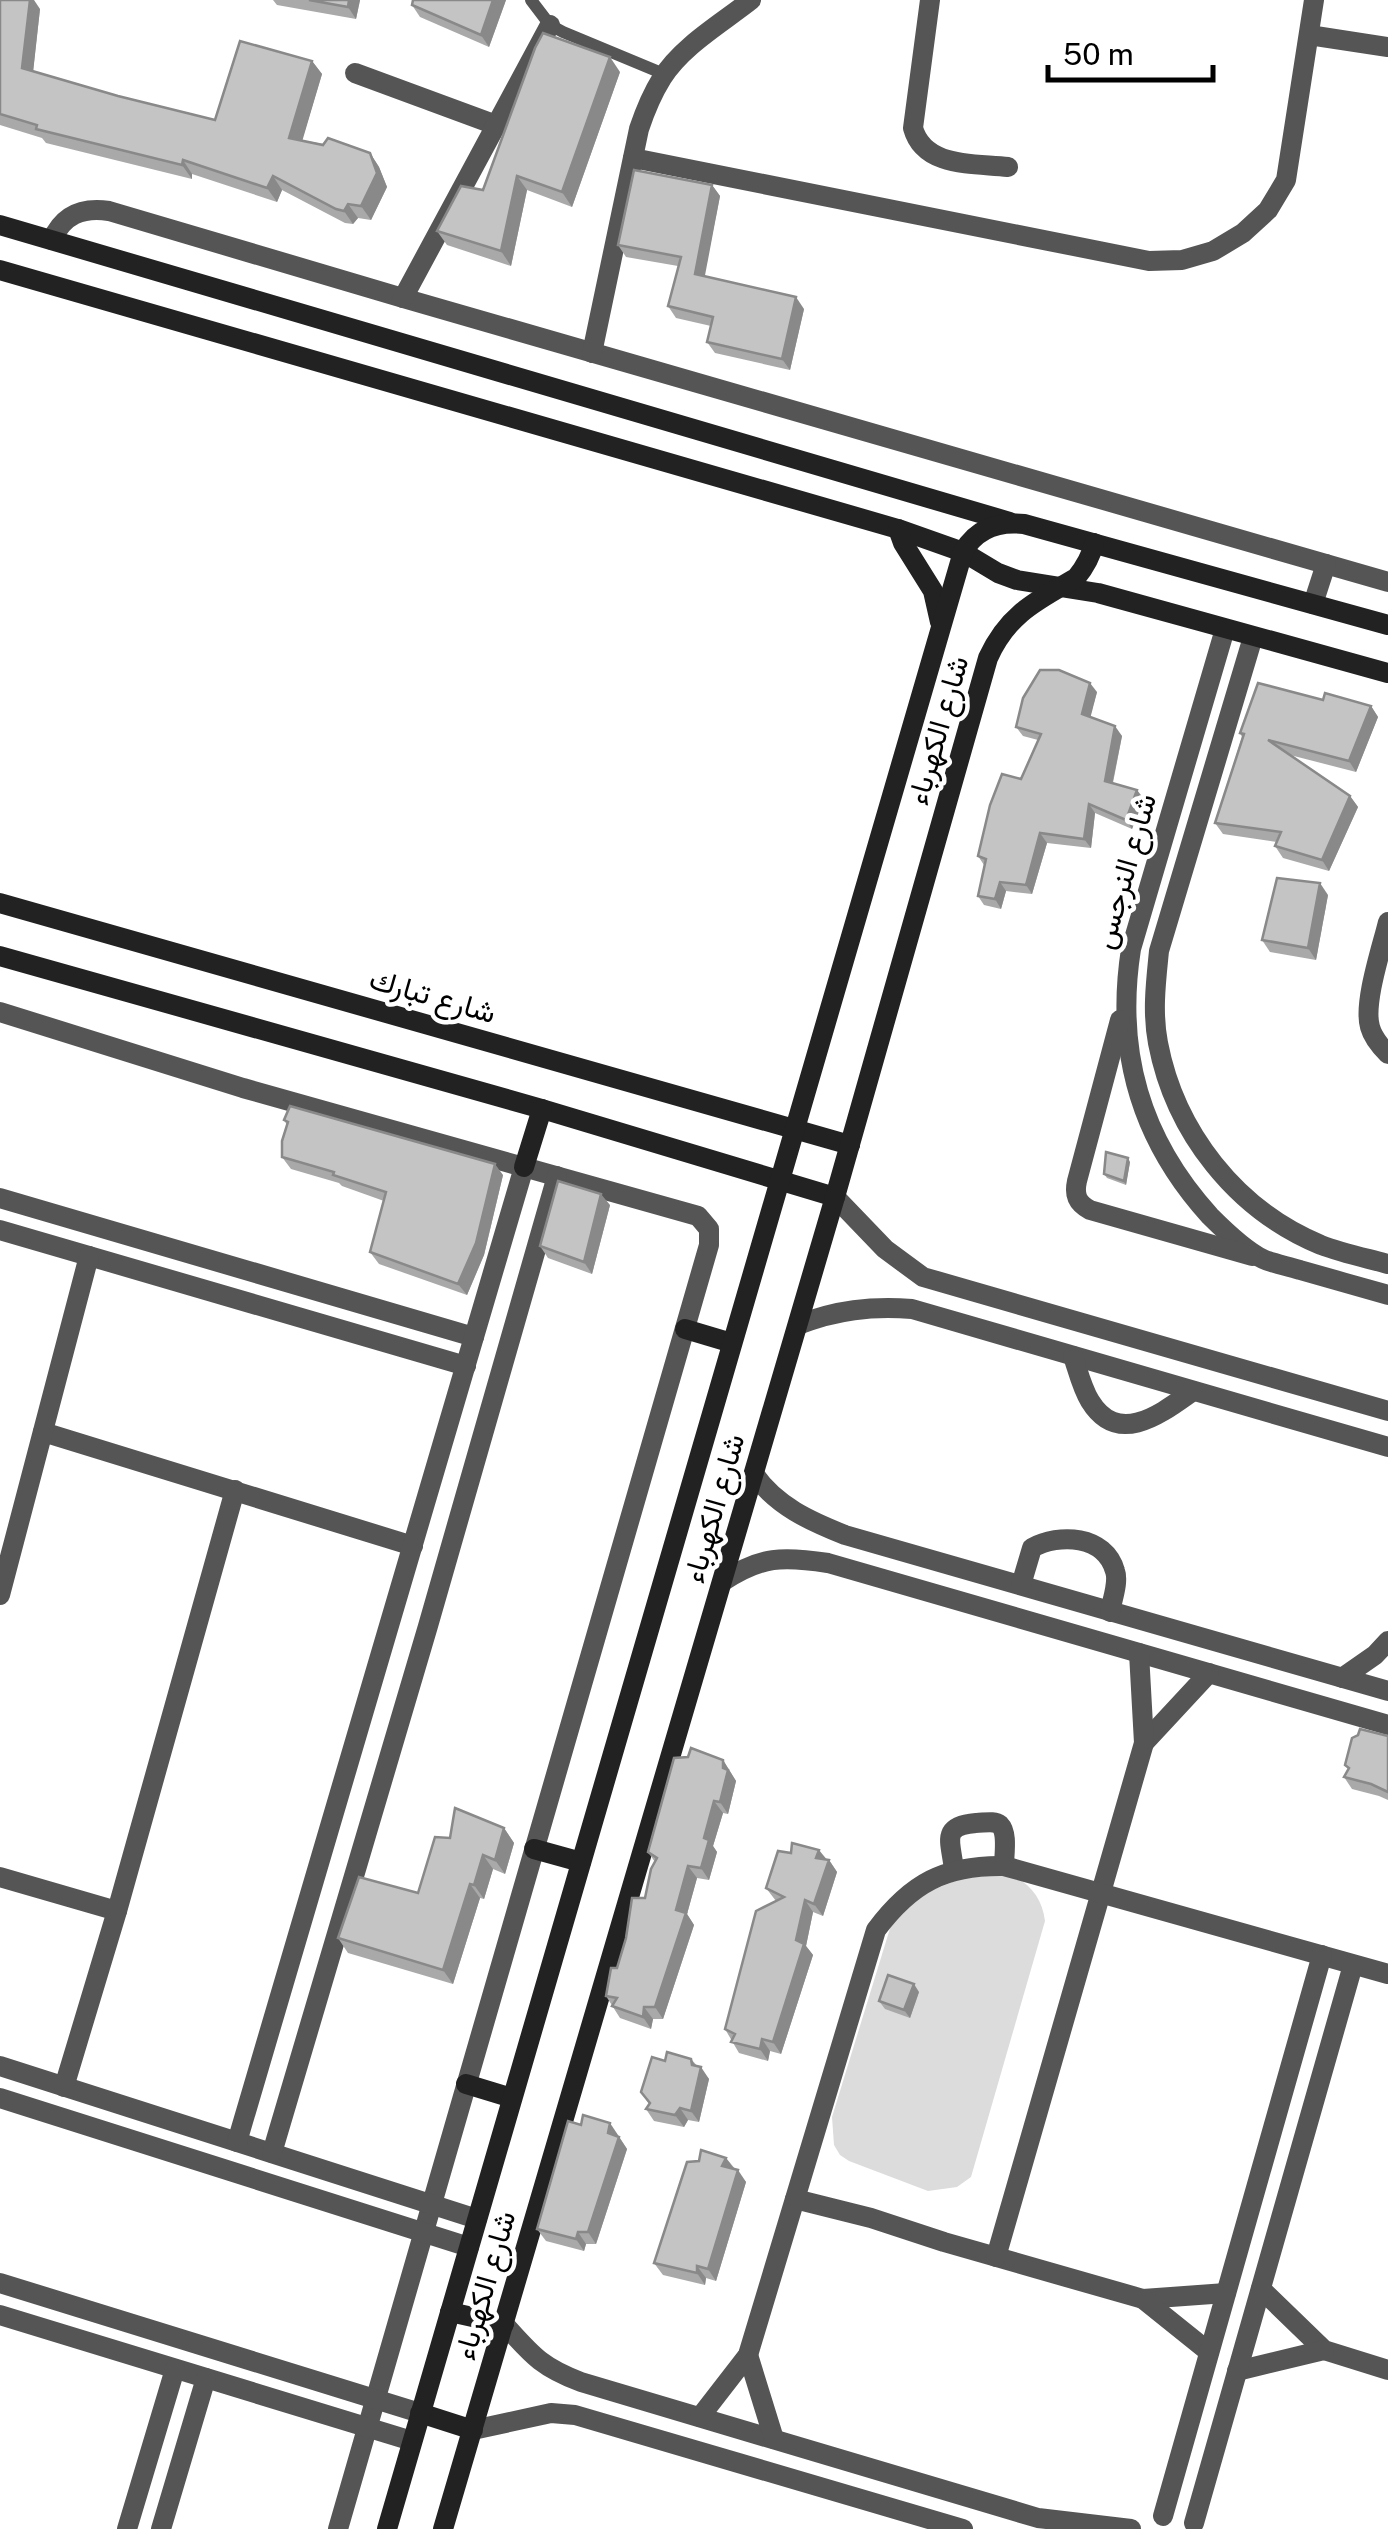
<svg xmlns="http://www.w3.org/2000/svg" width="1388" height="2529" viewBox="0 0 1388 2529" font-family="'Public Sans',Vazirmatn,sans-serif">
<rect width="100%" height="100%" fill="#fff"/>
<path fill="#dcdcdc" d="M 1011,1874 C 1031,1885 1042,1898 1045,1921 L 971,2177 L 957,2187 L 928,2191 L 849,2161 L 840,2155 L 834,2145 L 832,2117 L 892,1922 L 909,1899 L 963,1878 Z"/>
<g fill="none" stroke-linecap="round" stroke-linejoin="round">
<polyline stroke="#555" stroke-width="12" points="531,0 550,25 563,32 664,74"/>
<g stroke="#555" stroke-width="20">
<path d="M 930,0 L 913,128 C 924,168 974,163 1008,167"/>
<polyline points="1309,35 1388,47"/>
<polyline points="355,73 496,125"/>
<polyline points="633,158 1149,261 1182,260 1213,251 1243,233 1268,210 1286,180 1314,0"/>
<path d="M 52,240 C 63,215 82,207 109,211 L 403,298 L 1388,582"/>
<polyline points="403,298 550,25"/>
<path d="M 592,353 L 639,129 C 645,111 652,94 662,78 C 682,46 722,23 751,0"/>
<polyline points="1313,604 1326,564"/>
<path d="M 1225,629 L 1131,949 C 1115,1051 1140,1139 1210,1216 C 1223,1229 1246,1251 1263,1259 C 1274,1264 1288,1266 1300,1270 C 1329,1278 1359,1287 1388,1295"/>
<path d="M 1253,637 L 1159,951 C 1156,981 1152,1012 1158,1043 C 1175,1132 1236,1210 1321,1245 C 1342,1253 1366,1258 1388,1264"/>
<path d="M 1388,922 C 1382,947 1363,1003 1370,1027 C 1373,1038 1380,1046 1388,1054"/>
<polyline points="0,1012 243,1088 698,1216 709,1229 709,1245 338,2529"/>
<path d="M 1120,1020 L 1077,1181 C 1074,1195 1077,1203 1090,1210 L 1252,1256"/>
<polyline points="835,1197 885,1249 923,1277 1388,1411"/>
<polyline points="0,1198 474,1337"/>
<polyline points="0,1230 466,1366"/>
<path d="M 798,1325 C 836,1310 871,1306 912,1309 L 1388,1447"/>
<path d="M 1073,1356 C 1078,1371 1082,1388 1090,1401 C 1119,1448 1163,1412 1193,1391"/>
<polyline points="43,1432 413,1546"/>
<path d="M 754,1474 C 776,1506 810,1521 845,1535 L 1388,1691"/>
<path d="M 722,1582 C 761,1556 783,1556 828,1563 L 1388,1725"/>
<path d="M 1021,1585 L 1032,1548 C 1059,1533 1105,1535 1115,1571 C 1119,1582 1112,1600 1110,1612"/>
<polyline points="0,1595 89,1256"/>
<polyline points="1342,1678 1375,1655 1388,1641"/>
<polyline points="1144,1743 1209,1673"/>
<path d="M 954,1870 C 951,1841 940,1826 976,1823 C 984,1823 994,1820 1000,1825 C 1008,1833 1004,1855 1004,1866"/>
<polyline points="0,1877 117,1911"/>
<polyline points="0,2066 477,2219"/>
<polyline points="64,2087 117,1911 235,1490"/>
<polyline points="0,2098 469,2247"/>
<polyline points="237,2142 524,1167"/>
<polyline points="272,2153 428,1626 557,1176"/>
<polyline points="795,2199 871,2218 944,2242 1143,2299 1226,2293"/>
<polyline points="996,2257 1144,1743 1139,1653"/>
<polyline points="0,2283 420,2413"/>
<polyline points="1261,2289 1324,2350 1388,2370"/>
<polyline points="1143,2299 1209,2352"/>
<polyline points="0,2315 412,2441"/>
<path d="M 504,2324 C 532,2355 541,2367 581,2382 L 1038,2518 L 1131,2529"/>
<polyline points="748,2355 774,2439"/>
<polyline points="1237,2371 1324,2350"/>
<path d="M 700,2417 L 748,2355 L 876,1930 C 911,1883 945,1865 1004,1866 L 1388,1974"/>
<polyline points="473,2430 551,2413 575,2415 963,2529"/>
<polyline points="1163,2516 1322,1955"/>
<polyline points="1194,2523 1353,1965"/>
<polyline points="127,2529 175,2369"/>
<polyline points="161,2529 206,2378"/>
</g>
<g stroke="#222" stroke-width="20">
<polyline points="0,225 1010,522"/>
<polyline points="0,270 898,529 963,552 998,573 1017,580 1098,593 1388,673"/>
<polyline points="898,529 903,543 933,591 940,622"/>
<polyline points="0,903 850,1145"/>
<polyline points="0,956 542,1109 835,1197"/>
<polyline points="524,1167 542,1109"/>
<polyline points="685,1329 732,1343"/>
<polyline points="534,1849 581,1862"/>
<polyline points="466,2084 512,2098"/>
<polyline points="450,2312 504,2324"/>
<polyline points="420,2413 473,2430"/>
<path d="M 387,2529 L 963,552 C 976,529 998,521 1024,524 L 1388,625"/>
<path d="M 443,2529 L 835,1197 L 988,658 C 1008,614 1036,601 1076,578 C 1085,567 1091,557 1094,543"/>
</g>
</g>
<g fill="#a9a9a9">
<polygon points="0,0 40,9 33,71 118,96 215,120 312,61 322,74 302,140 370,153 379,167 387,187 371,220 358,218 353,224 345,223 282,190 277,202 192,174 192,179 46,143 42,138 0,125"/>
<polygon points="273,0 360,0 356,19 277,5"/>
<polygon points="506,0 489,47 420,17 412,5"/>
<polygon points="620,72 572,207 527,190 511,266 447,245 437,231"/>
<polygon points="712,185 720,196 704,276 804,309 790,370 715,353 707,342 711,326 676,318 668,306 678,266 626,257 618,245"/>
<polygon points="1097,692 1090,717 1122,736 1113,783 1144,799 1132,829 1095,813 1091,848 1047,843 1032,894 1006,891 1001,909 984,905 978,896 984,865 978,856 1021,779 1038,740 1023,736 1016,727"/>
<polygon points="1323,700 1371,706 1378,717 1356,772 1290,755 1350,796 1358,807 1329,871 1283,858 1275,846 1277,842 1223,834 1215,823 1242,737 1240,733"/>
<polygon points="1328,895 1316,960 1270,952 1262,940"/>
<polygon points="284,1120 503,1175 484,1255 467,1295 379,1264 370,1252 384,1201 342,1186 339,1183 291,1169 282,1157 287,1125"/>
<polygon points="1130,1162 1126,1185 1107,1178 1104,1174"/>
<polygon points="610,1205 592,1274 548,1258 540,1246"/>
<polygon points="1388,1736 1388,1800 1379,1796 1352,1789 1344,1777 1348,1769 1345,1765"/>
<polygon points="723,1760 736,1781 728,1814 723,1813 713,1846 717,1852 709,1880 697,1878 687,1914 694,1925 663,2019 653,2019 651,2029 620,2018 606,1996 645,1898 655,1862 648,1852"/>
<polygon points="504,1828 514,1843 505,1874 493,1869 484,1899 480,1898 453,1984 348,1953 338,1938 418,1893 450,1838"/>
<polygon points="826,1860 829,1860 837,1872 823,1916 813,1912 806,1946 813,1955 781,2054 770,2051 768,2061 739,2053 725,2029 776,1901 766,1888"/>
<polygon points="919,1992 910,2018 885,2009 879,2001"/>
<polygon points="691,2059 709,2079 699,2122 688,2120 684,2127 654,2121 646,2109 649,2104 641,2092 665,2061"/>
<polygon points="581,2125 618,2135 627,2149 596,2244 586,2244 584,2251 546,2241 537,2229"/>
<polygon points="726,2158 746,2182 716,2281 706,2278 705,2285 663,2275 654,2263"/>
</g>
<g fill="#898989">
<polygon points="30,0 34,0 40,9 32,82 22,68"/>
<polygon points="349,0 360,0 356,19 348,7"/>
<polygon points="493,0 506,0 489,47 481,35"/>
<polygon points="610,57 620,72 572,207 562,192"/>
<polygon points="312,61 322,74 299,152 289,138"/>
<polygon points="370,153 379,167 387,187 371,220 361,206"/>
<polygon points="183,160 192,174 192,179 182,165"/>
<polygon points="273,176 282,190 277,202 267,188"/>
<polygon points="517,176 527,190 511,266 501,251"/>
<polygon points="712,185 720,196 703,286 695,274"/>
<polygon points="348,204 358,218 353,224 344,211"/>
<polygon points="796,297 804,309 790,370 782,359"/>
<polygon points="1090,683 1097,692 1089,723 1082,714"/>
<polygon points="1371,706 1378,717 1356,772 1349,761"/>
<polygon points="1115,726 1122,736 1111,790 1105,781"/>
<polygon points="1137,790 1144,799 1132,829 1126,820"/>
<polygon points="1350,796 1358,807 1329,871 1322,860"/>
<polygon points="1089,804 1095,813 1091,848 1084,839"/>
<polygon points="1040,833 1047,843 1032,894 1026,885"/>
<polygon points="1000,882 1006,891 1001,909 995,899"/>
<polygon points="1320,883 1328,895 1316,960 1308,948"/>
<polygon points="1128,1158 1130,1162 1126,1185 1124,1181"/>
<polygon points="495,1164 503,1175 484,1255 467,1295 458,1284"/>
<polygon points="601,1194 610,1205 592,1274 584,1262"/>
<polygon points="723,1760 736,1781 728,1814 720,1802"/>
<polygon points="714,1801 723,1813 713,1846 717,1852 709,1880 701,1868 704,1838"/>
<polygon points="504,1828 514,1843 505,1874 495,1860"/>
<polygon points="819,1850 828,1861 816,1858"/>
<polygon points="483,1855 493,1869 484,1899 474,1885"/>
<polygon points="829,1860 837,1872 823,1916 814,1904"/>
<polygon points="688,1866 697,1878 687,1914 694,1925 663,2019 655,2007 676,1910"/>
<polygon points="470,1884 480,1898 453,1984 443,1970"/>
<polygon points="805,1900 813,1912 806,1946 813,1955 781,2054 773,2042"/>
<polygon points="914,1984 919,1992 910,2018 904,2010"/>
<polygon points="644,2007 653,2019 651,2029 643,2017"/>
<polygon points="762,2039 770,2051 768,2061 760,2049"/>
<polygon points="691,2059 699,2071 701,2067 709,2079 699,2122 691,2111"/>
<polygon points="680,2108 688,2120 684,2127 675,2115"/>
<polygon points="610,2123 618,2135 616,2145 608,2133"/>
<polygon points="619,2137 627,2149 596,2244 588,2232"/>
<polygon points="726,2158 735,2170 722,2166"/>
<polygon points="738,2170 746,2182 716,2281 708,2269"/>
<polygon points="578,2232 586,2244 584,2251 576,2239"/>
<polygon points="697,2266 706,2278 705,2285 697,2273"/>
</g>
<g fill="#c4c4c4" stroke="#898989" stroke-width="2.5">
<polygon points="0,0 30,0 22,68 118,96 215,120 240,41 312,61 289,138 323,145 328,138 370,153 377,173 361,206 348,204 344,211 336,209 273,176 267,188 183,160 182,165 36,129 37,125 0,114"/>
<polygon points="309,0 349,0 348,7"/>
<polygon points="413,0 493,0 481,35 412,5"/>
<polygon points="543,33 610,57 562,192 517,176 501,251 437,231 461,186 483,190 535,48"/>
<polygon points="634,170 712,185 695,274 796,297 782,359 707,342 713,317 668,306 681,257 618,245"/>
<polygon points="1040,670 1059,670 1090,683 1082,714 1115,726 1105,781 1137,790 1126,820 1089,804 1084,839 1040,833 1026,885 1000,882 995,899 978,896 986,859 978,856 990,805 1002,774 1021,779 1041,734 1016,727 1023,698"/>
<polygon points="1258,683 1323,700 1325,693 1371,706 1349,761 1268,740 1350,796 1322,860 1275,846 1281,832 1215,823 1244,734 1240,733"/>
<polygon points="1277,878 1320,883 1308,948 1262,940"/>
<polygon points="290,1106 495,1164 476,1243 458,1284 370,1252 386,1192 333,1175 334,1172 282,1157 282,1141 288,1122 284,1120"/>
<polygon points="1106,1152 1128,1158 1124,1181 1104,1174"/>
<polygon points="558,1181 601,1194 584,1262 540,1246"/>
<polygon points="1360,1729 1388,1736 1388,1792 1371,1784 1344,1777 1349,1768 1345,1765 1352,1738 1358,1735"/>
<polygon points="691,1748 723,1760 723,1768 728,1770 720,1802 714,1801 704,1838 709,1840 701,1868 688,1866 676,1910 686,1913 655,2007 644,2007 643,2017 612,2006 617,1998 606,1996 611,1968 617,1968 626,1938 632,1898 645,1898 651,1869 657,1858 648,1852 674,1758 688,1757"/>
<polygon points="455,1808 504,1828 495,1860 483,1855 474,1885 470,1884 443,1970 338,1938 359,1877 418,1893 435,1837 450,1838"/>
<polygon points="792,1843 819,1850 816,1858 829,1860 814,1904 805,1900 796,1940 804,1944 773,2042 762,2039 760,2049 731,2042 735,2034 725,2029 756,1911 784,1897 766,1888 778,1851 791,1853"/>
<polygon points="888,1975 914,1984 904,2010 879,2001"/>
<polygon points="667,2052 691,2059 692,2065 701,2067 691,2111 680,2108 675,2115 646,2109 650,2103 641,2092 652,2057 665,2061"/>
<polygon points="583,2115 610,2123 608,2133 619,2137 588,2232 578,2232 576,2239 537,2229 568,2121 581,2125"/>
<polygon points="701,2150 726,2158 722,2166 738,2170 708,2269 697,2266 697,2273 654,2263 687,2162 699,2161"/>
</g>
<g text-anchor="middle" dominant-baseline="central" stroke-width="9" stroke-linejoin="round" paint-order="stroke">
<g font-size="30" fill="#000" stroke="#fff">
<text transform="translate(937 730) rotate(-74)">شارع الكهرباء</text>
<text transform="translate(1124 871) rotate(-74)">شارع النرجس</text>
<text transform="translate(433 995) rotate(16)">شارع تبارك</text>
<text transform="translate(713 1508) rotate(-74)">شارع الكهرباء</text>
<text transform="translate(484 2285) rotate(-74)">شارع الكهرباء</text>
</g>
</g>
<path d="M1048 65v15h165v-15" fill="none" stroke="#000000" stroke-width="5"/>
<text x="1063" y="65" font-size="30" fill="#000000" stroke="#ffffff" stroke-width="8" paint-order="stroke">50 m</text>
</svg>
